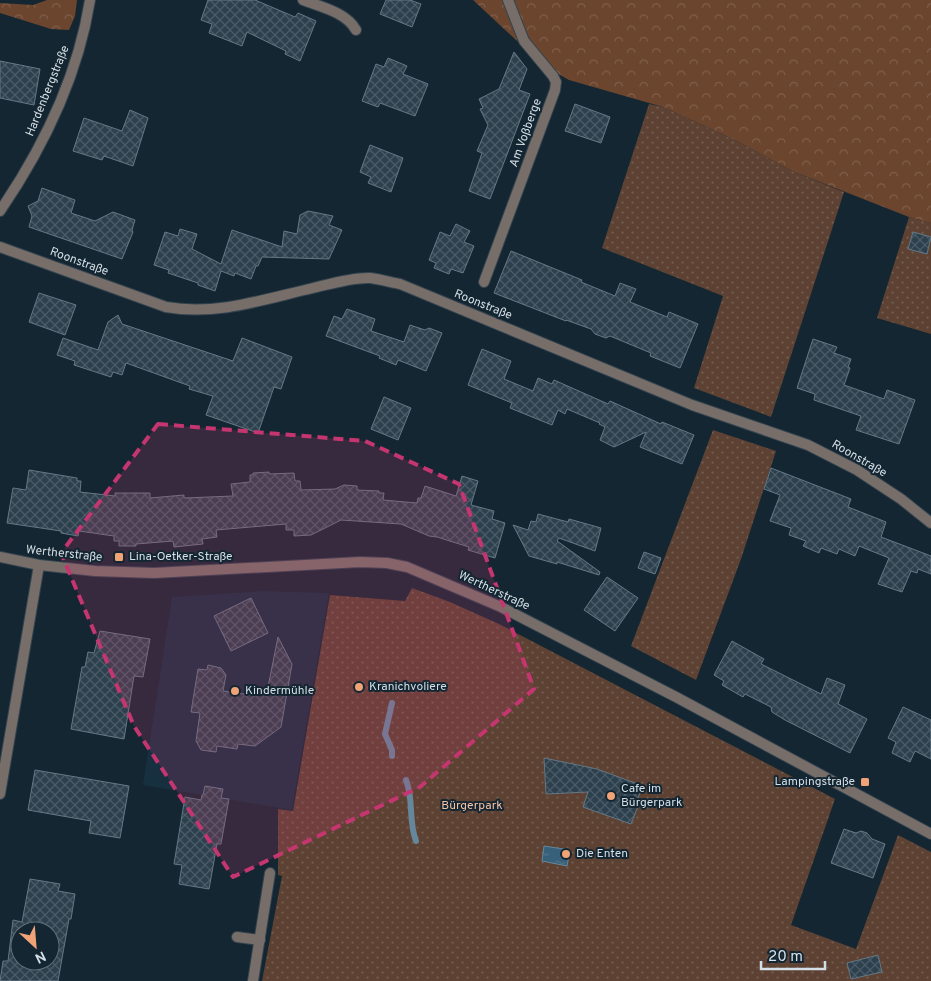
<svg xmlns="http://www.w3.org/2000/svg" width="931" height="981" viewBox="0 0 931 981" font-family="Overpass,sans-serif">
<defs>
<pattern id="green-dots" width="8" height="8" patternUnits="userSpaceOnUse" patternTransform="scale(1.25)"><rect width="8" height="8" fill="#5d4233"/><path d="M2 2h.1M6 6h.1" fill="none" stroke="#735d51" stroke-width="1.8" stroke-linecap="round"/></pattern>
<pattern id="forest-crowns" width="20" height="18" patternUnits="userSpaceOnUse" patternTransform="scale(1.25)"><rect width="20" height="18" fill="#6b452e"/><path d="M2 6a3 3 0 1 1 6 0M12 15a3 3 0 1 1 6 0" fill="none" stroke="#7f5f4c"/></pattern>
<pattern id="water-ripples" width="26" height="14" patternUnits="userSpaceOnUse" patternTransform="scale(1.25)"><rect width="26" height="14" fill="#37607a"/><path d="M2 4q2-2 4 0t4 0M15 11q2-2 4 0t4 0" fill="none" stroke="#53768d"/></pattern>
<pattern id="building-cross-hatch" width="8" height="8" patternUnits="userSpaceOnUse" patternTransform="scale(1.25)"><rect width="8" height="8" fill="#2d404d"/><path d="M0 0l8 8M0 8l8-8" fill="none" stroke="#4b5b67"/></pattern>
</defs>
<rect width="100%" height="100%" fill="#142632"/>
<polygon fill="#173040" points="263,591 329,593 292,810 143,785 172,597"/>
<g fill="url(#green-dots)">
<polygon points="649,104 663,107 737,141 792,171 844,192 771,417 694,388 723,296 602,248"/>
<polygon points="909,217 931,223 931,334 877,318"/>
<polygon points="713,430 776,451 741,559 696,680 631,646"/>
<polygon points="412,588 450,602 499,624 835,799 791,925 856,949 898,835 931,852 931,981 262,981 282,876 278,875 278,809 293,811 330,595 405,601"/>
</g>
<g fill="url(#forest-crowns)">
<polygon points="47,0 77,0 75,16 69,30 51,29 0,13 0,3 33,5"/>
<polygon points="473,0 931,0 931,223 909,217 792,171 737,141 663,107 569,80 544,66"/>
</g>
<polygon fill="url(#water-ripples)" stroke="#66869b" points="544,846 570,850 567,866 542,861"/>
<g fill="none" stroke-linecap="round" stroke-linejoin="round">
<g stroke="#66869b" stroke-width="6">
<polyline points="392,756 392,750 385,734 392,703"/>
<path d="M 406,780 C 414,799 408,821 416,841"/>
</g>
</g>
<g fill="url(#building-cross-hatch)" stroke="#647886" fill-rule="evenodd">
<polygon points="208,0 255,0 295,17 298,13 316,21 300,61 285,54 286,51 247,32 242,46 209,33 212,24 201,20"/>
<polygon points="386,0 410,0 421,4 412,27 380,14"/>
<polygon points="514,52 527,69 519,90 530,94 490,199 469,191 482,153 477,151 488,125 480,109 483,108 479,99 499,89"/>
<polygon points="388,58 407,66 403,74 428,84 415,116 380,103 378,107 362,101 376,64 384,67"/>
<polygon points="0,61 40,69 34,105 0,98"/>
<polygon points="575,104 610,117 601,143 565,131"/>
<polygon points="130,110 148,118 133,166 104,156 102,160 73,151 84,118 122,131"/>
<polygon points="370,145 403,158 391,192 368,183 371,177 360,172"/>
<polygon points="42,188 75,200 71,213 95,221 113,212 135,220 132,230 133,232 122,259 29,227 32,216 28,206 38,201"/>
<polygon points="308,211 333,216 329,225 342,230 329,259 262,257 258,266 256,266 251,279 235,273 234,276 221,271 215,291 198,285 198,283 168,273 169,270 154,265 165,232 178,236 180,229 197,234 192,249 221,264 232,230 282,247 284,231 297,234 300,215"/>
<polygon points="456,224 470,231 464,242 474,246 463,273 451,269 449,274 434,268 436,263 429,260 440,232 450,236"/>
<polygon points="913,232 931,237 927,254 908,249"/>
<polygon points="511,251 582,280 581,282 615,296 620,283 636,289 630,302 667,317 669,312 698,324 680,368 650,356 651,353 610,336 606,338 595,334 591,329 566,320 566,321 494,293"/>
<polygon points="39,293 76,305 65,335 29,322"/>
<polygon points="347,309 375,319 371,331 404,342 410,325 425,330 429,328 442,333 426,371 398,360 396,365 379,358 380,356 326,336 334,316 342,319"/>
<polygon points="118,315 122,324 233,361 242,338 292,357 281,389 274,387 258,433 206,415 213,396 189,389 190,386 126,363 122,375 113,372 111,377 74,365 75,361 57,355 63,338 98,350 108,322"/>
<polygon points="813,339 837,347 834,353 851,359 848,367 850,368 844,385 884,399 887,390 915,400 899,444 856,430 861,416 814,400 815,394 797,388"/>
<polygon points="482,349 511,361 504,379 533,391 538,378 552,384 554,380 608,404 610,401 661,424 662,422 694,435 682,464 640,447 646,432 614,447 600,440 605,427 599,424 600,423 567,409 565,414 558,410 552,425 510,408 512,403 468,385"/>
<polygon points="384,397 411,408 398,440 371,429"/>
<polygon points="771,468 851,499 848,507 886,522 881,537 931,556 931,574 918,569 917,573 911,571 902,592 878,584 889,558 859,546 855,556 839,549 837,554 821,548 819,553 803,546 806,541 789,535 791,528 770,521 780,495 764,489"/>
<polygon points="29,470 77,478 77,481 81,481 80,492 115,496 115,493 150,493 150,498 184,495 184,498 233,496 231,484 250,482 250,475 253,475 253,473 269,472 269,474 294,473 295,481 300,481 301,490 335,489 344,485 357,486 357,490 379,491 379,493 384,493 383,500 417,503 418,498 421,498 425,486 456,496 462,476 478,481 471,505 494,511 492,519 505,523 495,558 468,550 469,547 437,537 429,536 401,524 341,520 311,535 294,536 294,530 286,530 286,524 216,530 217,537 202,539 203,544 174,547 173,541 136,544 136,546 119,546 119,541 114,541 114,536 79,531 78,536 61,533 61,531 7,523 13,488 26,490"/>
<polygon points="538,514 568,522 569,519 601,528 595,551 559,538 557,541 600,572 599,575 557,562 557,564 529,556 513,525 528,530 531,521 536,522"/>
<polygon points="644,552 661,558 655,574 638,568"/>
<polygon points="607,577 638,598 615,631 584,610"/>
<polygon points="251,598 268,633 231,651 214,616"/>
<polygon points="100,631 150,639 143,677 134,676 124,739 71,729 82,667 85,667 88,652 94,653"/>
<polygon points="278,637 292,664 281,727 255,746 238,744 237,749 217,746 216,752 201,750 196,741 200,713 191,712 198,669 207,670 208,665 221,668 226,675 223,691 251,695 268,687"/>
<polygon points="732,641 764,659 761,664 821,694 827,678 845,685 838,704 867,719 850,753 785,720 772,712 771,707 745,694 743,697 722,685 724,681 714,675"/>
<polygon points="903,707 931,720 931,759 915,751 910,762 892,753 896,742 888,738"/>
<polygon points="544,758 597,769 643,786 637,800 640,801 631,824 583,807 588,792 546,794"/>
<polygon points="35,770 129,786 120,838 89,833 91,821 28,810"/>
<polygon points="205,786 223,789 221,798 229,799 221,844 217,844 209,889 179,884 182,865 174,864 185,797 201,800 202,795 203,795"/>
<polygon points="844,829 856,833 861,831 867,833 872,839 885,844 873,878 831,863"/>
<path d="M 30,879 L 60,884 L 58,891 L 75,894 L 71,919 L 69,919 L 58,981 L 0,981 L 3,961 L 8,961 L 13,920 L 22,922 ZM 20,931 L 50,931 L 50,961 L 20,961 Z"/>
<polygon points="878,955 882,972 851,979 847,963"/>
</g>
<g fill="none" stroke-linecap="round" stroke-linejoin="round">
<g stroke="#33444f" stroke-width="12">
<g id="minor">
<path d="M 303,0 C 321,7 346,12 356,30"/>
<path d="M 0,211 C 43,148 78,76 90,0"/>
<path d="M 0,247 L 166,307 C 217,316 265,299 313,288 C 330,284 353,277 370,278 C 379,279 390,282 400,284 L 692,405 L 808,445 L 857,470 L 901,499 L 931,523"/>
<polyline points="484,282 555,90 556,82 553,76 524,41 508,0"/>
<polyline points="0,557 39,565 95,571 154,573 360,562 387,563 407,567 501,607 676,697 931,834"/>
<polyline points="0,794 39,565"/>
<polyline points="237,937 260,940"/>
<polyline points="253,981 270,873"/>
</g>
</g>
<use href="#minor" stroke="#786e69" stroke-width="10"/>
</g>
<path fill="#c53670" fill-opacity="0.2" stroke="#c53670" stroke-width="4" stroke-dasharray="10 6" stroke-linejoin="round" d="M 158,424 L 365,441 L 459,484 L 534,689 L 420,787 L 233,877 L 134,726 L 61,553 Z"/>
<g fill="#efa376" stroke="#142632" stroke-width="2">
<rect x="114" y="552" width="10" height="10" rx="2.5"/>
<circle cx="359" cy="687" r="5"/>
<circle cx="235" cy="691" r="5"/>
<rect x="860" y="777" width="10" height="10" rx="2.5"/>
<circle cx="611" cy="796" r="5"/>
<circle cx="566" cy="854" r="5"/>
</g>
<g text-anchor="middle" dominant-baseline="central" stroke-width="4" stroke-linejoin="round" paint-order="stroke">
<g font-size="12" fill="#d4dfe7" stroke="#142632">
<text transform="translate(48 91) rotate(-68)">Hardenbergstraße</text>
<text transform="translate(526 133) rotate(-70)">Am Voßberge</text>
<text transform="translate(79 262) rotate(20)">Roonstraße</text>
<text transform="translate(483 305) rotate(22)">Roonstraße</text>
<text transform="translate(859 459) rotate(30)">Roonstraße</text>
<text transform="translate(64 554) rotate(6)">Wertherstraße</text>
<text transform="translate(494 591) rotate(25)">Wertherstraße</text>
</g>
<g font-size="12" fill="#d4dfe7" stroke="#142632" text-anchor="start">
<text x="129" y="557">Lina-Oetker-Straße</text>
<text x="369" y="687">Kranichvoliere</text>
<text x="245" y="691">Kindermühle</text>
<text x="855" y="782" text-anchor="end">Lampingstraße</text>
<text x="621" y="789">Cafe im<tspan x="621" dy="14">Bürgerpark</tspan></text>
<text x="576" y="854">Die Enten</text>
</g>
<g font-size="12" fill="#f6c1a2" stroke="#142632">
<text x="472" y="806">Bürgerpark</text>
</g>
</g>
<g transform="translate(35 946) rotate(154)"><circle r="24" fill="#142632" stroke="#61707a"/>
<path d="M0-4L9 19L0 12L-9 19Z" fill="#efa376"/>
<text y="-8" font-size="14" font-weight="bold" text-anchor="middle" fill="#d4dfe7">N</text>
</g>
<path d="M761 961v8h64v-8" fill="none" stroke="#d4dfe7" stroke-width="2.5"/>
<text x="768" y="961" font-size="15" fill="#d4dfe7" stroke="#142632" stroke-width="4" paint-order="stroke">20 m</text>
</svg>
